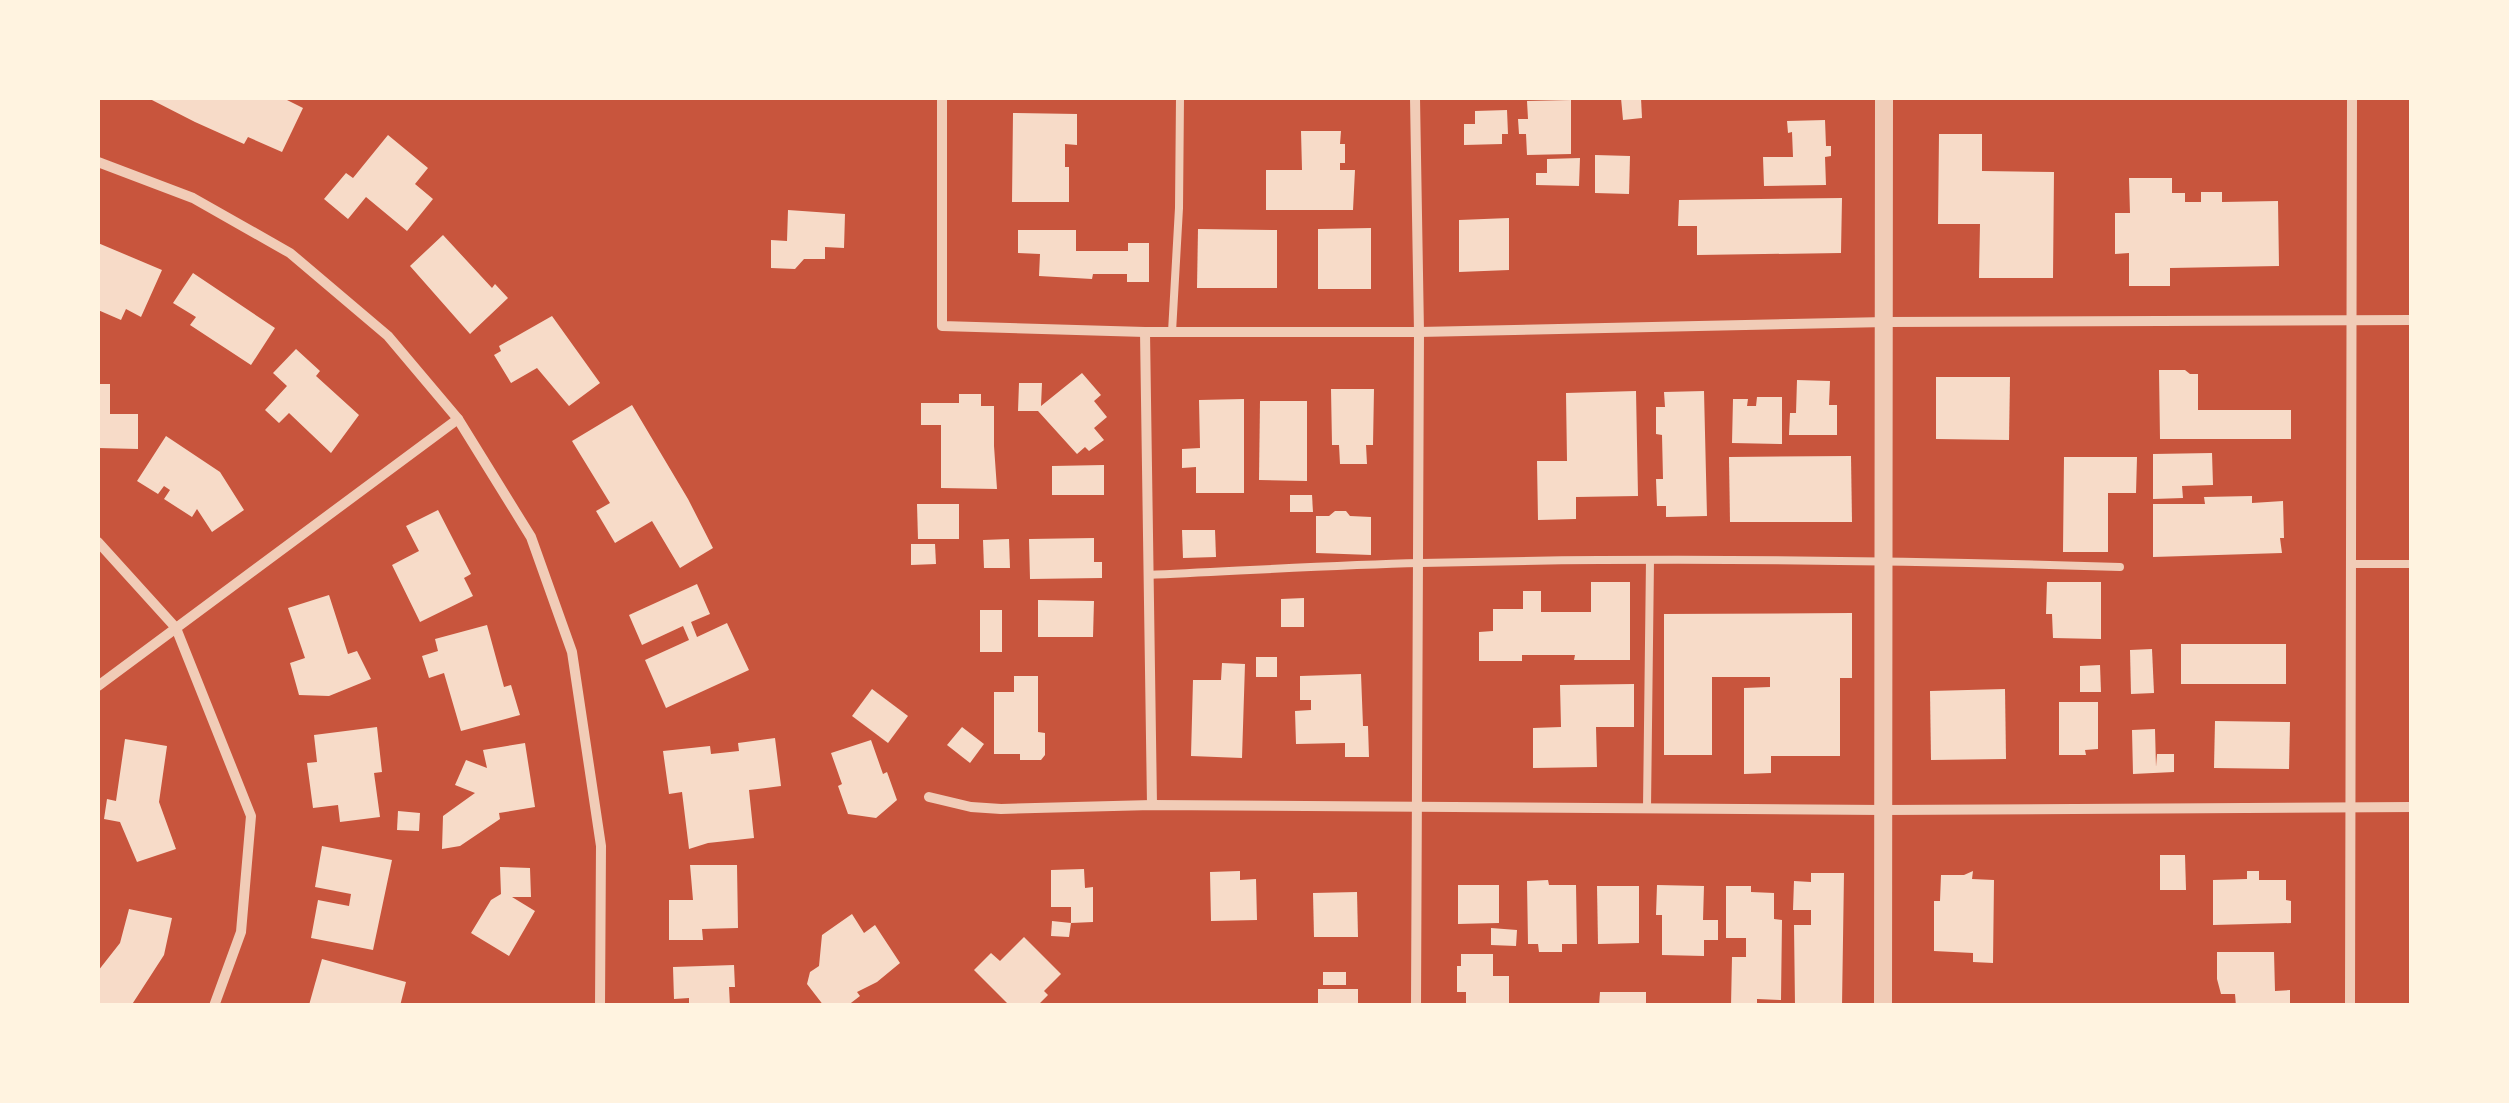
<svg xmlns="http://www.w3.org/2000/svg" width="2509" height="1103" viewBox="0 0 2509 1103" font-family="'Golos Text',sans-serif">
<rect width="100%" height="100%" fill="#c8553d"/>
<g fill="#f7dbc8">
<polygon points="148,98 283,98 303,108 282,152 248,137 244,144 195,122"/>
<polygon points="1621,98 1641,98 1642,118 1623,120"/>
<polygon points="1571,100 1571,154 1527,155 1526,134 1519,134 1518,119 1528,119 1527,101"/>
<polygon points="1507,110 1508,134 1502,134 1502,144 1464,145 1464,124 1475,124 1475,111"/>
<polygon points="1013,113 1077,114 1077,145 1065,144 1065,167 1069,167 1069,202 1012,202"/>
<polygon points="1825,120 1826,146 1831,146 1831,156 1825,157 1826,185 1764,186 1763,157 1793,157 1792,132 1788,133 1787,121"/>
<polygon points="1301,131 1341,131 1340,144 1345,144 1345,163 1340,163 1340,170 1355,170 1353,210 1266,210 1266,170 1302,170"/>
<polygon points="1939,134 1982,134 1982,171 2054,172 2053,278 1979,278 1980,224 1938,224"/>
<polygon points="388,135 428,168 415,184 433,199 407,231 366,197 348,219 324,199 346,173 353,178"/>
<polygon points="1595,155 1630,156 1629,194 1595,193"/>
<polygon points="1580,158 1579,186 1536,185 1536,173 1547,173 1547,159"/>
<polygon points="2129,178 2172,178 2172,193 2185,193 2185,202 2201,202 2201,192 2222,192 2222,202 2278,201 2279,266 2170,268 2170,286 2129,286 2129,253 2115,254 2115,213 2130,213"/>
<polygon points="1842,198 1841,253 1697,255 1697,226 1678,226 1679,200"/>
<polygon points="788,210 845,214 844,248 825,247 825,259 804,259 795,269 771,268 771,240 787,241"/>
<polygon points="1509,218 1509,270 1459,272 1459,220"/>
<polygon points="1371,228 1371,289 1318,289 1318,229"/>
<polygon points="1198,229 1277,230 1277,288 1197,288"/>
<polygon points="1018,230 1076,230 1076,251 1128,251 1128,243 1149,243 1149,282 1127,282 1127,274 1093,274 1092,279 1039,276 1040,254 1018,253"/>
<polygon points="443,235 492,288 495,284 508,298 470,334 410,266"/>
<polygon points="98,243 162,270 141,317 126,309 121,320 98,310"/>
<polygon points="193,273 275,328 251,365 190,325 196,317 173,303"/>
<polygon points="552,316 600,383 569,406 537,368 511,383 494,355 501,351 499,346"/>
<polygon points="296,349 320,371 316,376 359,415 331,453 289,413 279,423 265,410 287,386 273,373"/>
<polygon points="2159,370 2185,370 2190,374 2198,374 2198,410 2291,410 2291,439 2160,439"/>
<polygon points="1082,373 1101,395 1094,401 1107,417 1094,428 1104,440 1089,451 1085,447 1077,454 1038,411 1018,411 1019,383 1042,383 1041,406"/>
<polygon points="1936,377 2010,377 2009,440 1936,439"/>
<polygon points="1797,380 1830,381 1829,405 1837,405 1837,435 1789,435 1790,413 1796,413"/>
<polygon points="98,384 110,384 110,414 138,414 138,449 98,448"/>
<polygon points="1331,389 1374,389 1373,445 1366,445 1367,464 1340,464 1339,445 1332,445"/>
<polygon points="1636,391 1638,496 1576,497 1576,519 1538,520 1537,461 1567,461 1566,393"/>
<polygon points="1704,391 1707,516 1666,517 1666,506 1657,506 1656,479 1663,479 1662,435 1656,434 1656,407 1665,407 1664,392"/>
<polygon points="959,394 981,394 981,406 994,406 994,446 997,489 941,488 941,425 921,425 921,403 959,403"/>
<polygon points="1757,397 1782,397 1782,444 1732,443 1733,399 1748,399 1747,406 1756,406"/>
<polygon points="1244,399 1244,493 1196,493 1196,467 1182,468 1182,449 1200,448 1199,400"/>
<polygon points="1260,401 1307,401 1307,481 1259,480"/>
<polygon points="632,405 688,499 713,548 680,568 652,521 615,543 596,511 610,503 572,441"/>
<polygon points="166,436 220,472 244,510 212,532 197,509 192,517 164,499 170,490 164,486 158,494 137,481"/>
<polygon points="2212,453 2213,485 2182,486 2183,498 2153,499 2153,454"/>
<polygon points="1851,456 1852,522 1730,522 1729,457"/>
<polygon points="2064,457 2137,457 2136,493 2108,493 2108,552 2063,552"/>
<polygon points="1104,465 1104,495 1052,495 1052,466"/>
<polygon points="1290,495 1312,495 1313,512 1290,512"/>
<polygon points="2252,496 2252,503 2283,501 2284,538 2280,538 2282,553 2153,557 2153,504 2205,504 2204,497"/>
<polygon points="917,504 959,504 959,539 918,539"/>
<polygon points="438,510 471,574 464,578 473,596 420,622 392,565 419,551 406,526"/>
<polygon points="1335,511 1346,511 1350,516 1371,517 1371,555 1316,553 1316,516 1329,516"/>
<polygon points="1182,530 1215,530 1216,557 1183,558"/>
<polygon points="1094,538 1094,562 1102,562 1102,578 1030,579 1029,539"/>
<polygon points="1009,539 1010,568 984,568 983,540"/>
<polygon points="911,544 935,544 936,564 911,565"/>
<polygon points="1591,582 1630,582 1630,660 1574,660 1575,655 1522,655 1522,661 1479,661 1479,632 1493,631 1493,609 1523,609 1523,591 1541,591 1541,612 1591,612"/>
<polygon points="2047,582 2101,582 2101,639 2053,638 2052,614 2046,614"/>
<polygon points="697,584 710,614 691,622 697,637 727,623 749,670 666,708 645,660 689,640 683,626 642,645 629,615"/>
<polygon points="329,595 348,654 357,651 371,679 329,696 299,695 290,663 305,658 288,608"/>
<polygon points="1304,598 1304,627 1281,627 1281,599"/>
<polygon points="1038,600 1094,601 1093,637 1038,637"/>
<rect x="980" y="610" width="22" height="42"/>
<polygon points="1852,613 1852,678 1840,678 1840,756 1771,756 1771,773 1744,774 1744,688 1770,687 1770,677 1712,677 1712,755 1664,755 1664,614"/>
<polygon points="487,625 504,687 511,685 520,715 461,731 444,673 429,678 422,656 438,651 435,639"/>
<rect x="2181" y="644" width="105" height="40"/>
<polygon points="2152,649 2154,693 2131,694 2130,650"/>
<rect x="1256" y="657" width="21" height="20"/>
<polygon points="1222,663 1245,664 1242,758 1191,756 1193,680 1221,680"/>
<polygon points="2100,665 2101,692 2080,692 2080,666"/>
<polygon points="1361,674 1363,726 1368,726 1369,757 1345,757 1345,743 1296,744 1295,711 1311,710 1311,700 1300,700 1300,676"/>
<polygon points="1014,676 1038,676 1038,732 1045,733 1045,755 1041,760 1020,760 1020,754 994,754 994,692 1014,692"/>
<polygon points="1634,684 1634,727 1596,727 1597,767 1533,768 1533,728 1561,727 1560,685"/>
<polygon points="872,689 908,716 888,743 852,716"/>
<polygon points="2005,689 2006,759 1931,760 1930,691"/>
<polygon points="2059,702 2098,702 2098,749 2085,750 2086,755 2059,755"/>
<polygon points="2215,721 2290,722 2289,769 2214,768"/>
<polygon points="377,727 382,772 374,773 380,817 340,822 338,805 313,808 307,763 317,762 314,735"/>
<polygon points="962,727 984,744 970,763 947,745"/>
<polygon points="2155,729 2156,767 2157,754 2174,754 2174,772 2133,774 2132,730"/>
<polygon points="775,738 781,786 749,790 754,838 708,843 689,849 682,792 669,794 663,751 710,746 711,754 739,751 738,743"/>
<polygon points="125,739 167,746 159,802 176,849 137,862 120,822 104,819 107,799 116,801"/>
<polygon points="871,740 883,774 887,772 897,800 876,818 848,814 838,786 842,784 831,753"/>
<polygon points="525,743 535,807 499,813 500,819 460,846 442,849 443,816 475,793 455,785 466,760 487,768 483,750"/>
<polygon points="398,811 420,813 419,831 397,830"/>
<polygon points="322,846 392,860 373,950 311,938 318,900 349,906 351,894 315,887"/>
<polygon points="2160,855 2185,855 2186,890 2160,890"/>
<polygon points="690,865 737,865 738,928 702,929 703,940 669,940 669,900 693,900"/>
<polygon points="500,867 530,868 531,897 512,897 535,911 509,956 471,933 491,900 501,894"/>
<polygon points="1084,869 1085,888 1093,887 1093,922 1071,923 1071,907 1051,907 1051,870"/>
<polygon points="1240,871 1240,880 1256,879 1257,920 1211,921 1210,872"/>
<polygon points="1973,871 1972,879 1994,880 1993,963 1973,962 1973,953 1934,951 1934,901 1940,901 1941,875 1964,875"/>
<polygon points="2247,871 2259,871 2259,880 2286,880 2286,900 2291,901 2291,923 2213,925 2213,880 2247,879"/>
<polygon points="1811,873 1844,873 1842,1006 1795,1006 1794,925 1811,925 1811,910 1793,910 1794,881 1811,882"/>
<polygon points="1548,880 1549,885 1576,885 1577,944 1562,944 1562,952 1539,952 1538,944 1528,944 1527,881"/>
<polygon points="1458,885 1499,885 1499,923 1458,924"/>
<polygon points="1657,885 1704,886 1703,920 1718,920 1718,940 1704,940 1704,956 1662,955 1662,915 1656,915"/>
<polygon points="1597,886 1639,886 1639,943 1598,944"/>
<polygon points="1726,886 1751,886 1751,892 1774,893 1774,919 1782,920 1781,1000 1757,999 1757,1006 1731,1006 1732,957 1746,957 1746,938 1726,938"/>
<polygon points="1357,892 1358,937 1314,937 1313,893"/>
<polygon points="129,909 172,918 164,955 131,1006 98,1006 98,971 120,943"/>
<polygon points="852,914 864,933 875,925 900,963 877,982 857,992 860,996 847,1006 824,1006 807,984 810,972 819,966 822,935"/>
<polygon points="1052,921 1071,923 1069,937 1051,936"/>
<polygon points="1491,928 1517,930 1516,946 1491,945"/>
<polygon points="1024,937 1061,974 1044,991 1048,995 1037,1006 1010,1006 974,970 991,953 1000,961"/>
<polygon points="2217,952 2274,952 2275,991 2290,990 2290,1006 2236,1006 2235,994 2221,994 2217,979"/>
<polygon points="1461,954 1493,954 1493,976 1509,976 1509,1006 1466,1006 1466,992 1457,992 1457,966 1461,966"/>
<polygon points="322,959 406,982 400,1006 309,1005"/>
<polygon points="734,965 735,987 729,987 730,1006 689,1006 689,998 674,999 673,967"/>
<rect x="1323" y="972" width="23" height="13"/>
<rect x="1318" y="989" width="40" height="17"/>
<polygon points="1600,992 1646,992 1646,1006 1599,1006"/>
</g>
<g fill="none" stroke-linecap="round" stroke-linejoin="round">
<g stroke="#f1ccb7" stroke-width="8">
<polyline points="1172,332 1179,208 1180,98"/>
<polyline points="2351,564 2412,564"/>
<path d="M 1148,575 C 1239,571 1330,565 1421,563 C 1654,557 1887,560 2120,567"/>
<polyline points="1647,808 1650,560"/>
</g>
<g stroke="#f1ccb7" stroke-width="10">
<polyline points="942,98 942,326 1145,332 1419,332 1886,322 2412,320"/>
<polyline points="1415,98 1419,332 1416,1006"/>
<polyline points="98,162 193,198 290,253 388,336 458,419 531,537 572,652 601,846 600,1006"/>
<polyline points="1145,332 1152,805"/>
<polyline points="98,542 176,628 251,816 241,932 214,1006"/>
<polyline points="98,686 458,419"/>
<polyline points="929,797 971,807 1001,809 1152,805 1884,810 2412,807"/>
<path d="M 2350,1006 C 2349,703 2353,400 2352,98"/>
</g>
<polyline stroke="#f1ccb7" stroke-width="18" points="1883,1006 1884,98"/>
</g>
<rect width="2509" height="1103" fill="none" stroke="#fff3e0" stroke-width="200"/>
</svg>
